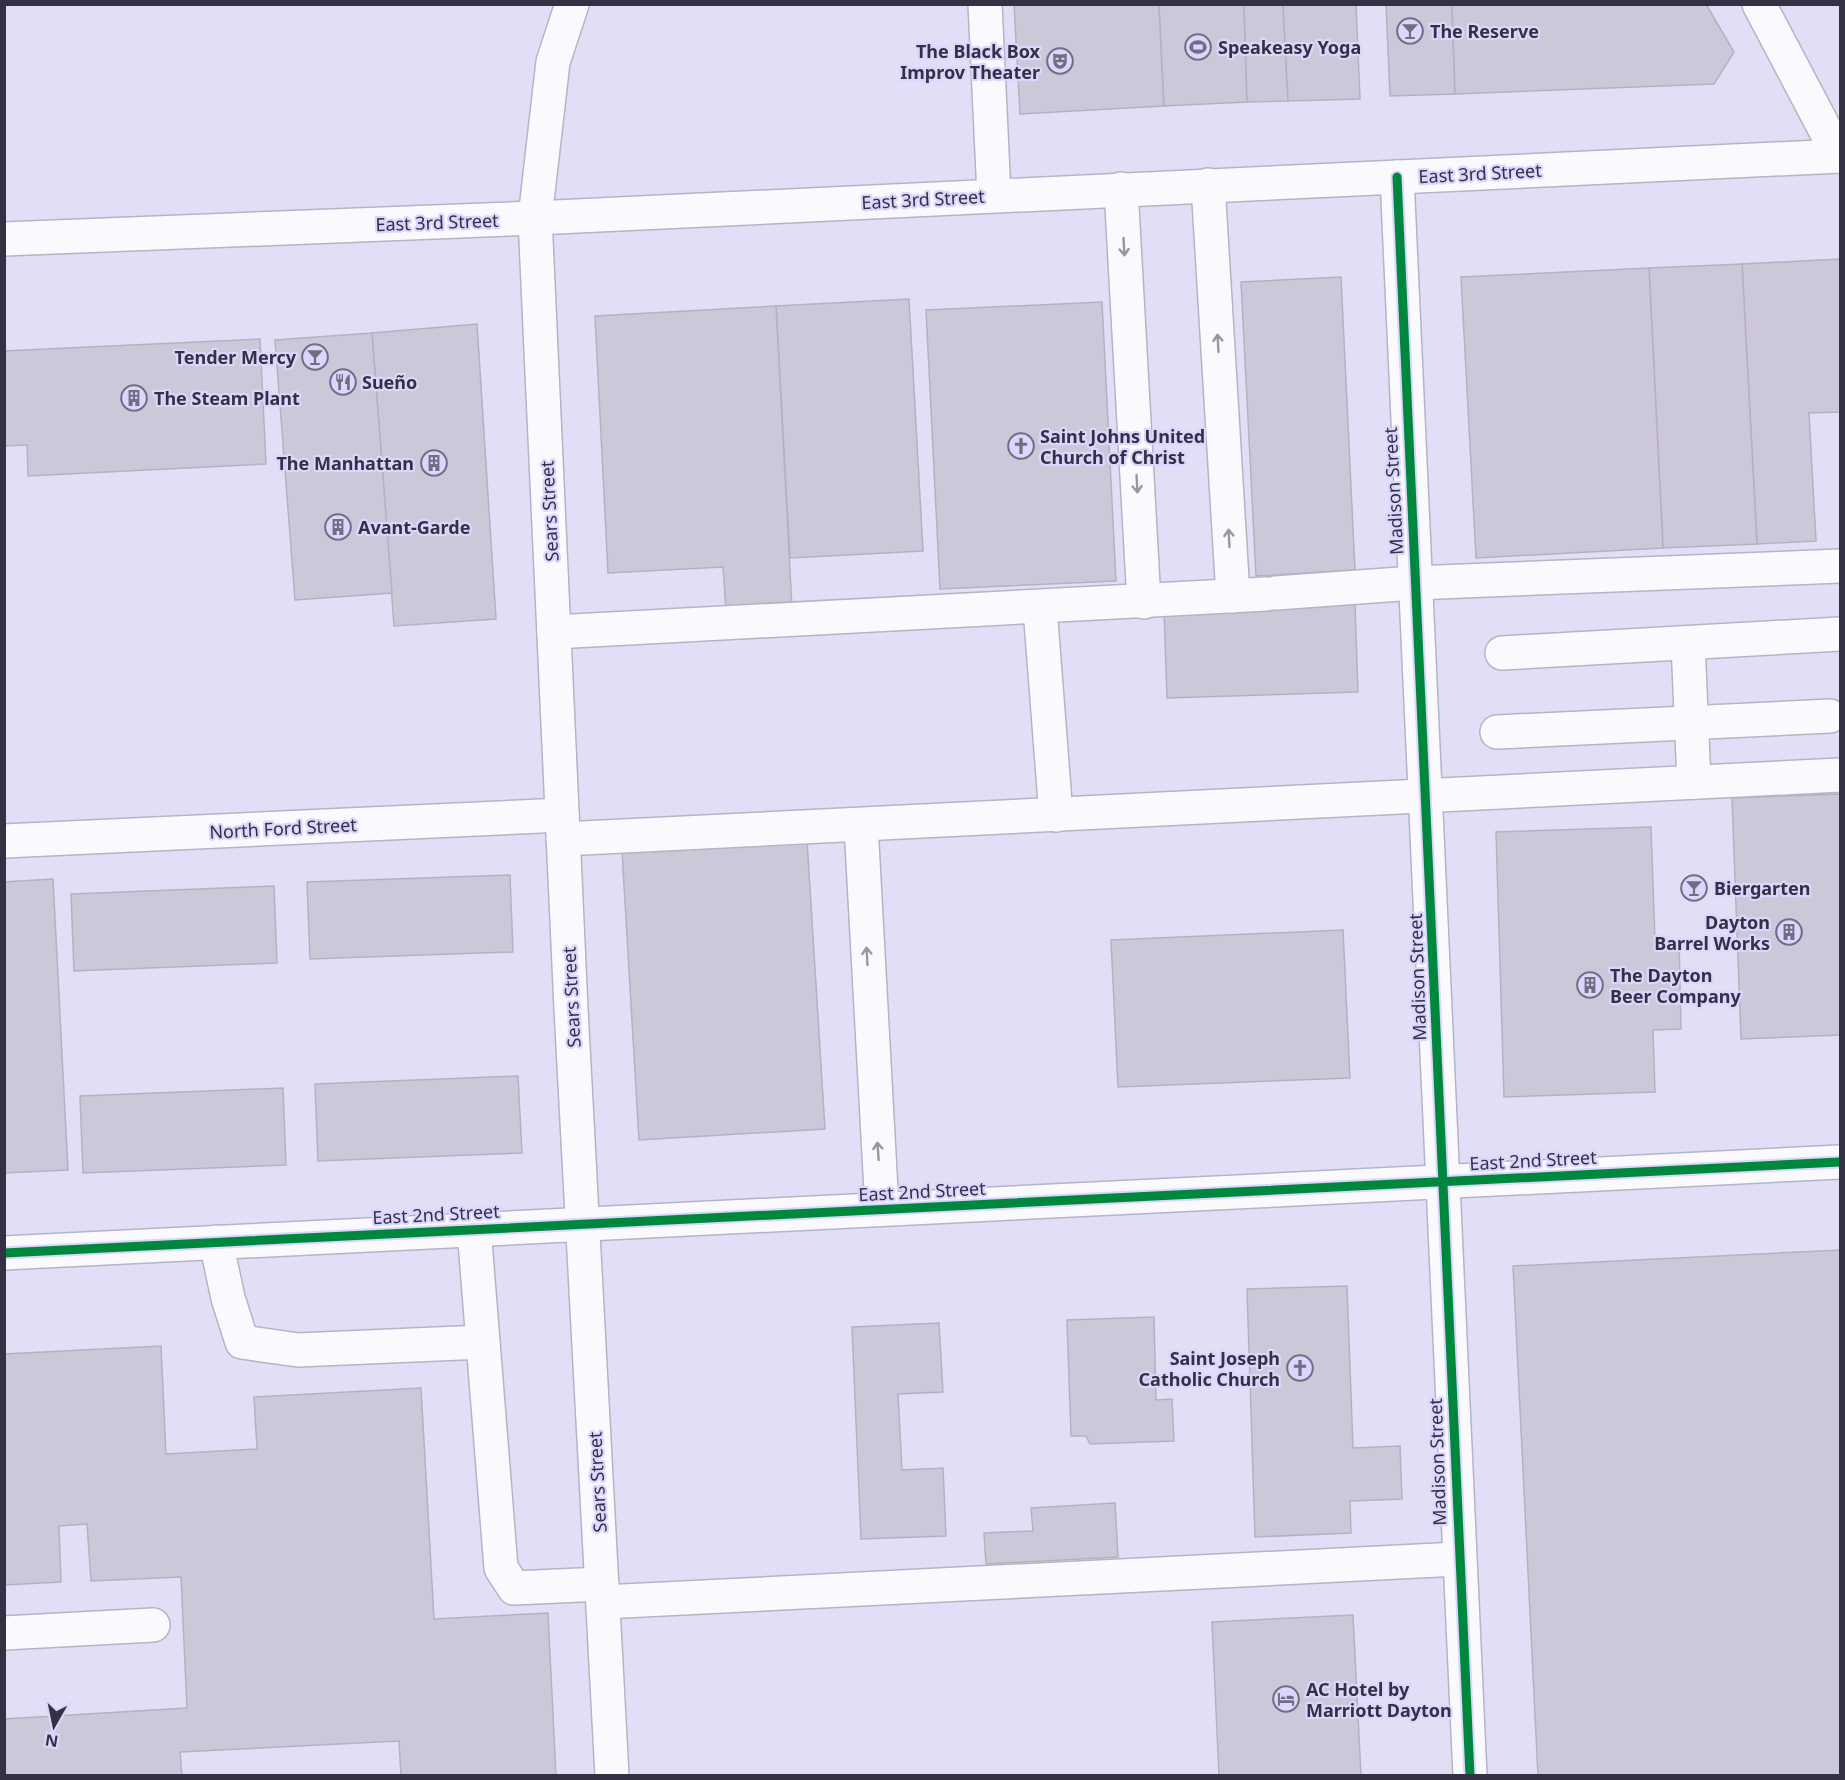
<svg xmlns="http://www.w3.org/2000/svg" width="1845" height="1780" viewBox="0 0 1845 1780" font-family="'Noto Sans',sans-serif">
<rect width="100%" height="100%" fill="#e1dff5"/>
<g fill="#ccc7d9" stroke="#b6b1c2" stroke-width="1.5">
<polygon points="1014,4 1159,4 1164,106 1020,114"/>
<polygon points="1159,4 1244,4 1247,102 1164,106"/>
<polygon points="1244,4 1283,4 1288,101 1247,102"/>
<polygon points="1283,4 1356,4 1360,99 1288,101"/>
<polygon points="1386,4 1452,4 1455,94 1390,96"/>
<polygon points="1452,4 1706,4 1734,52 1714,84 1455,94"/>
<polygon points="1840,259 1840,412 1809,413 1816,541 1757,544 1742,264"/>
<polygon points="1742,264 1757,544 1663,548 1649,268"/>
<polygon points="1649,268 1663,548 1476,558 1461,277"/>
<polygon points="1341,277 1355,570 1256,576 1241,282"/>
<polygon points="909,299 923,551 790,558 776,306"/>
<polygon points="1102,302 1116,581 940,589 926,310"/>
<polygon points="776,306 792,608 726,611 723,567 608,573 595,316"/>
<polygon points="477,324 496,619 394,626 372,333"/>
<polygon points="372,333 392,593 295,600 275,340"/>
<polygon points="260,339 266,464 28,476 27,445 4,446 4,351"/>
<polygon points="1355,604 1358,692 1167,698 1164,610"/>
<polygon points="1840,794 1840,1035 1741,1039 1732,798"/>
<polygon points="1651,827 1655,941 1679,940 1681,1029 1653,1030 1655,1092 1504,1097 1496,832"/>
<polygon points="807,840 825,1129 639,1140 622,851"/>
<polygon points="510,875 513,952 310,959 307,882"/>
<polygon points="53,879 68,1170 4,1173 4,882"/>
<polygon points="274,886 277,963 74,971 71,894"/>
<polygon points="1343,930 1350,1078 1118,1087 1111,940"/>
<polygon points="518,1076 522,1153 318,1161 315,1084"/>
<polygon points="283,1088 286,1165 83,1173 80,1096"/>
<polygon points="1840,1250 1840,1776 1538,1776 1513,1266"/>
<polygon points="1347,1286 1353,1448 1400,1446 1402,1499 1350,1501 1351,1533 1255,1537 1247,1289"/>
<polygon points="1154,1317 1156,1400 1172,1399 1174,1441 1090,1444 1086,1436 1071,1436 1067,1320"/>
<polygon points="939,1323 943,1392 898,1394 902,1470 943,1468 946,1536 861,1539 852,1327"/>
<polygon points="161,1346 166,1454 257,1449 254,1397 421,1388 434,1619 548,1613 556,1776 401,1776 399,1741 180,1752 182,1776 4,1776 4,1719 187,1708 181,1577 91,1581 87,1524 59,1526 61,1582 4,1585 4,1354"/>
<polygon points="1115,1503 1118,1557 986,1564 984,1533 1033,1531 1031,1508"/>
<polygon points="1353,1615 1361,1776 1219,1776 1212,1622"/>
</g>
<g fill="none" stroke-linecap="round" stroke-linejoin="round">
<g stroke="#b5b4c6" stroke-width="36">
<g id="minor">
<polyline points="572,4 553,62 535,218 571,1009 612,1776"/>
<polyline points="985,4 994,195"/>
<polyline points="1397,177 1470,1776"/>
<polyline points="1208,185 1233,596"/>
<polyline points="1121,189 1144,602"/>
<polyline points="1276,593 1414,583 1840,566"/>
<polyline points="1040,608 1056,815"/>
<polyline points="554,632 1266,594"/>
<polyline points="1688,643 1694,782"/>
<polyline points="1502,653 1840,634"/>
<polyline points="1497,732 1830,716"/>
<polyline points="861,825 882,1209"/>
<polyline points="563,839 1840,775"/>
<polyline points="4,841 562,815"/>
<polyline points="474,1229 501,1568 514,1588 602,1584"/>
<polyline points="216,1242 228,1298 242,1342 298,1350 483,1342"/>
<polyline points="4,1253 1840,1162"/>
<polyline points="603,1602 1458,1559"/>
<polyline points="4,1633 153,1625"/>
</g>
</g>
<g stroke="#b5b4c6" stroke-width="36">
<g id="major">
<polyline points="1759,4 1839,156"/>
<polyline points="4,239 535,218 1840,156"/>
</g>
</g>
<use href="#minor" stroke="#fafafe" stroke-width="33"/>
<use href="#major" stroke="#fafafe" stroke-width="33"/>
<g stroke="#dad6fe" stroke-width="13">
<g id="cycleway">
<polyline points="1397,177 1470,1776"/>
<polyline points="4,1253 1840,1162"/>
</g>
</g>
<use href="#cycleway" stroke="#00873e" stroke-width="9"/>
</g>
<defs><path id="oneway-shaft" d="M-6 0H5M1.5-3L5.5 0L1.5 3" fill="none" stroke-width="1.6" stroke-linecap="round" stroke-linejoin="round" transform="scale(1.5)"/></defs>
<g stroke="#9796a1">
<use href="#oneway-shaft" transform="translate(1124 247) rotate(87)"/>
<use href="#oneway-shaft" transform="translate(1218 343) rotate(-93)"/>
<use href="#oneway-shaft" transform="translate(1137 484) rotate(87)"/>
<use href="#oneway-shaft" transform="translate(1229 538) rotate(-93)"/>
<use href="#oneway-shaft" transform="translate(867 956) rotate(-93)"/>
<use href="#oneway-shaft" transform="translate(878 1151) rotate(-94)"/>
</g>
<defs>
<g id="bar-ring" transform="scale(1.35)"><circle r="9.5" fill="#dad6fe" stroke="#716e82" stroke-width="1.5"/><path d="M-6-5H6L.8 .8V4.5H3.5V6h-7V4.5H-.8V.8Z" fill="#716e82"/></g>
<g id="stadium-ring" transform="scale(1.35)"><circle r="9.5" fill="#dad6fe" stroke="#716e82" stroke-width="1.5"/><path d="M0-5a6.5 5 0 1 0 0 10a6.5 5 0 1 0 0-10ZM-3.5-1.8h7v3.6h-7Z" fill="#716e82"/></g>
<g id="theatre-ring" transform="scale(1.35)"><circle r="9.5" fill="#dad6fe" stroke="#716e82" stroke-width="1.5"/><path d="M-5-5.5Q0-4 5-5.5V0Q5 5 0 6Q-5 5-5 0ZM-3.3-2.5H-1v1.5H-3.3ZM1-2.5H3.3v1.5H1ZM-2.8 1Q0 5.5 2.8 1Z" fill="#716e82"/></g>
<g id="restaurant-ring" transform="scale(1.35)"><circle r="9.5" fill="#dad6fe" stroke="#716e82" stroke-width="1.5"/><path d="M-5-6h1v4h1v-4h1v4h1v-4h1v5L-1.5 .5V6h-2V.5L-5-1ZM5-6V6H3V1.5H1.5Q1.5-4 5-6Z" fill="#716e82"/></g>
<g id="building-ring" transform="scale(1.35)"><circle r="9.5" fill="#dad6fe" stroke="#716e82" stroke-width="1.5"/><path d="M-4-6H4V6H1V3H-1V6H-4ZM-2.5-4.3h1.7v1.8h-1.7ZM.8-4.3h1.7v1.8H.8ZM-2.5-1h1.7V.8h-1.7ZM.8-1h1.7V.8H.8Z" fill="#716e82"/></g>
<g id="church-ring" transform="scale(1.35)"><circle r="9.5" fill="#dad6fe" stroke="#716e82" stroke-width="1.5"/><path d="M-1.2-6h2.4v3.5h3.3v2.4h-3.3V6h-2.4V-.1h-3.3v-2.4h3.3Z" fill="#716e82"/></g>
<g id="hotel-ring" transform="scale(1.35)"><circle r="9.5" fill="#dad6fe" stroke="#716e82" stroke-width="1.5"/><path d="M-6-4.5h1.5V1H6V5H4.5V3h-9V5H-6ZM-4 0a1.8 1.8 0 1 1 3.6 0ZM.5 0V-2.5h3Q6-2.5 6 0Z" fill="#716e82"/></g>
</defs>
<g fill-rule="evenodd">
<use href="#bar-ring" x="1410" y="31"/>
<use href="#stadium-ring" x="1198" y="47"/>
<use href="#theatre-ring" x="1060" y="61"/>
<use href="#bar-ring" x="315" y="357"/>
<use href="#restaurant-ring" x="343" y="382"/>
<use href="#building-ring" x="134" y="398"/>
<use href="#church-ring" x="1021" y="446"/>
<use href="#building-ring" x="434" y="463"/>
<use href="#building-ring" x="338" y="527"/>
<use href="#bar-ring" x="1694" y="888"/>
<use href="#building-ring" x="1789" y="932"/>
<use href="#building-ring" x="1590" y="985"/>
<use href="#church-ring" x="1300" y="1368"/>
<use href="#hotel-ring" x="1286" y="1699"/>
</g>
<g text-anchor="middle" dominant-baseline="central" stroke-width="4.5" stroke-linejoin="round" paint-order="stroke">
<g font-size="18" font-weight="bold" fill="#343144" stroke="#dad6fe" text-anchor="start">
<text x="1430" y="31">The Reserve</text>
<text x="1218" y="47">Speakeasy Yoga</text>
<text x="1040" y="51" text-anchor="end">The Black Box<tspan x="1040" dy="21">Improv Theater</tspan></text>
<text x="296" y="357" text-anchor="end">Tender Mercy</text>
<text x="362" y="382">Sueño</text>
<text x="154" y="398">The Steam Plant</text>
<text x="1040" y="436">Saint Johns United<tspan x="1040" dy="21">Church of Christ</tspan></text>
<text x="414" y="463" text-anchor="end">The Manhattan</text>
<text x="358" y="527">Avant-Garde</text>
<text x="1714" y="888">Biergarten</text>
<text x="1770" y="922" text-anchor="end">Dayton<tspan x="1770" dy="21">Barrel Works</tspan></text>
<text x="1610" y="975">The Dayton<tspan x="1610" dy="21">Beer Company</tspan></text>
<text x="1280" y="1358" text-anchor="end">Saint Joseph<tspan x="1280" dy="21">Catholic Church</tspan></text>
<text x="1306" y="1689">AC Hotel by<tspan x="1306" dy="21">Marriott Dayton</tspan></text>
</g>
<g font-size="18" fill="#343144" stroke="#dad6fe">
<text transform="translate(1480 173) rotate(-3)">East 3rd Street</text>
<text transform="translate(923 199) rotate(-3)">East 3rd Street</text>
<text transform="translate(437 222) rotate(-2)">East 3rd Street</text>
<text transform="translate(1393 491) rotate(-93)">Madison Street</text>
<text transform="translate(549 511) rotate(-93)">Sears Street</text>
<text transform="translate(283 828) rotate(-3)">North Ford Street</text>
<text transform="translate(1417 977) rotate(-92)">Madison Street</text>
<text transform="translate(571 997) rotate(-93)">Sears Street</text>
<text transform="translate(1533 1160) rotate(-3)">East 2nd Street</text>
<text transform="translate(922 1191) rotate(-3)">East 2nd Street</text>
<text transform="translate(436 1214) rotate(-3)">East 2nd Street</text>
<text transform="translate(1437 1462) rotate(-92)">Madison Street</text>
<text transform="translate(597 1482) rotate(-93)">Sears Street</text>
</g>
</g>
<rect width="1845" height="1780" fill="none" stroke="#343144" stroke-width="12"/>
<g transform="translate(54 1726) rotate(189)" stroke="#dad6fe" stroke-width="4.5" paint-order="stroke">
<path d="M0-4.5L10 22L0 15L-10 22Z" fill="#343144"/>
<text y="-9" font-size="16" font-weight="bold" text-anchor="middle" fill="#343144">N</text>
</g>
</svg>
